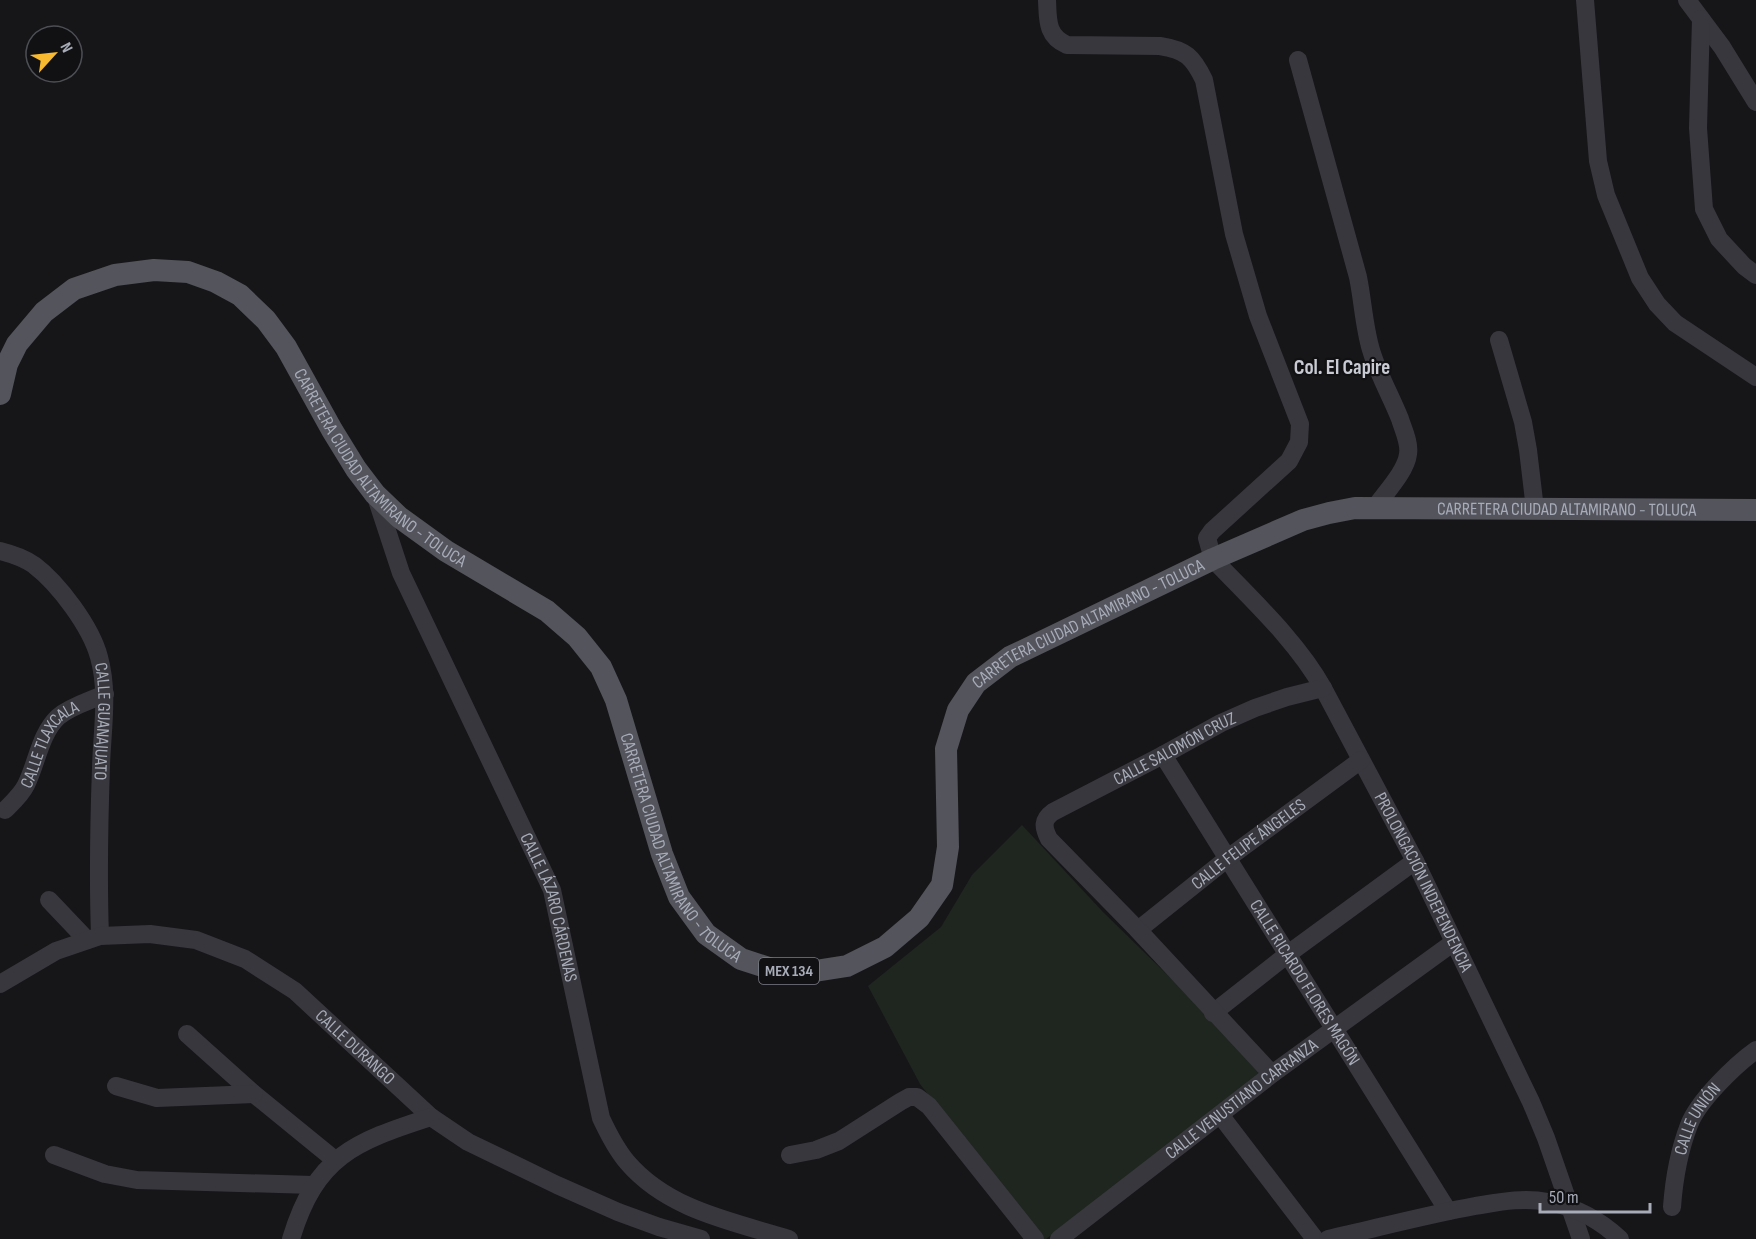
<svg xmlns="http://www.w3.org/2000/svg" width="1756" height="1239" viewBox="0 0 1756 1239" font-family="'Sofia Sans Condensed',sans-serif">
<rect width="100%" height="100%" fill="#161618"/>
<polygon fill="#1e261f" points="1022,825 1103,912 1191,998 1261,1074 1046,1239 1039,1239 920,1084 868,986 941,927 972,875"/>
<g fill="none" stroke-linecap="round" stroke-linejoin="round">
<g stroke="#37373d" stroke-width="18">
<path id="s1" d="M 1047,0 C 1048,19 1046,36 1067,45 L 1160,46 C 1186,50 1193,57 1204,80 L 1234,234 L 1258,316 L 1300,424 L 1299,442 L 1289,461 L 1212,531 L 1207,538 L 1213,559 C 1250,598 1297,641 1323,688 L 1415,861 L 1531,1102 L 1546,1138 L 1581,1239"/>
<polyline points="1585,0 1598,161 1606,195 1640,278 1657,304 1675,323 1756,377"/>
<polyline points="1687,0 1722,47 1756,102"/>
<polyline points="1701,19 1698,128 1704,209 1719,239 1744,266 1756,275"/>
<path d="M 1298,60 L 1358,277 C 1363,302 1364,327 1371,350 C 1378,374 1391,396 1400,419 C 1403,429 1410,443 1408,454 C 1406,472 1384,494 1374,509"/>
<polyline points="1499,340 1523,422 1528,450 1535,509"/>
<path id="s2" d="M 375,494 L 401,573 L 552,890 L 601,1118 C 608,1133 616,1149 627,1162 C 668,1210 731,1221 789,1239"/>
<path id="s3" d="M 0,551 C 12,554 24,558 34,565 C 59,584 91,627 99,657 C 109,693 102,730 101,767 C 99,823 98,880 100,936"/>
<path id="s4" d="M 1163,755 L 1448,1211"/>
<path id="s5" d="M 5,810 C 13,802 21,795 26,785 C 37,763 40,734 58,717 C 71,706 90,701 105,694"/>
<polyline points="49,900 87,940"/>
<path id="s6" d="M 1138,930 L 1228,858 L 1361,760"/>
<path id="s7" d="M 0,984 L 56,951 L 100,936 L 150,934 L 196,940 L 245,959 L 295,991 L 431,1117 L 468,1142 L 557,1185 L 618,1212 L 659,1227 L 701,1239"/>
<polyline points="1213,1013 1288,954 1415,861"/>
<polyline points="187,1034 254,1094 335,1160"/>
<path id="s8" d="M 1272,1074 L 1138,930 L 1049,839 C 1043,827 1042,820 1053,812 L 1163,755 L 1221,723 L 1255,708 L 1287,697 L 1323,688"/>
<polyline points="116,1086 157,1098 254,1094"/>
<polyline points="1221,1116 1315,1239"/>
<polyline points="54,1155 105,1174 137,1180 313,1185"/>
<polyline points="790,1155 816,1150 839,1141 900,1102 909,1097 917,1097 929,1106 1035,1239"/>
<path id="s9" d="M 1672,1207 C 1674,1179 1679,1151 1689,1125 C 1698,1101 1735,1065 1756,1050"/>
<path d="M 291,1239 C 316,1156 354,1142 431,1117"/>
<path id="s10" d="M 1059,1239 L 1272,1074 L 1454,942"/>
<path d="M 1328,1239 C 1377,1228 1426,1215 1475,1206 C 1499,1202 1524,1197 1548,1202 C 1575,1207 1600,1220 1620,1239"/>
</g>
<path stroke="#53545c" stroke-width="22" id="s11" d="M 0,394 L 7,364 L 17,344 L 44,312 L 74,289 L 115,275 L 154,270 L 188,272 L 216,282 L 240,295 L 266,320 L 286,347 L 332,430 L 356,469 L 375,494 L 399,517 L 446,551 L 547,611 L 577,637 L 601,667 L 616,700 L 662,854 L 679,897 L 706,934 L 741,959 L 778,971 L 815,971 L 847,966 L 885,947 L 919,918 L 942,885 L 948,847 L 946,749 L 958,710 L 976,683 L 1010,657 L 1213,559 L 1303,520 L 1329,513 L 1355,508 L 1756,510"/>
</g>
<g text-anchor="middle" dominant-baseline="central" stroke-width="4.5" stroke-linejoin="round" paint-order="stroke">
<rect fill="#111113" stroke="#7a7e86" stroke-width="1.5" x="759" y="958" width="60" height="26" rx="4.5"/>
<g font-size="16" font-weight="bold" fill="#a7acb8">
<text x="789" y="971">MEX 134</text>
</g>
<g font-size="18" fill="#a7acb8" stroke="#111113">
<text stroke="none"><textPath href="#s11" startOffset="532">CARRETERA CIUDAD ALTAMIRANO - TOLUCA</textPath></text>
<text stroke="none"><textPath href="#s11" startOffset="2244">CARRETERA CIUDAD ALTAMIRANO - TOLUCA</textPath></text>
<text stroke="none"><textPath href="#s11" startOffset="1740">CARRETERA CIUDAD ALTAMIRANO - TOLUCA</textPath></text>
<text stroke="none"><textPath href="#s3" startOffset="216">CALLE GUANAJUATO</textPath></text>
<text stroke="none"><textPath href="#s5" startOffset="81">CALLE TLAXCALA</textPath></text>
<text stroke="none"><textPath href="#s8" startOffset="492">CALLE SALOMÓN CRUZ</textPath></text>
<text stroke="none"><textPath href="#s11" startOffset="1036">CARRETERA CIUDAD ALTAMIRANO - TOLUCA</textPath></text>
<text stroke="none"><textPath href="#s6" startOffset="140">CALLE FELIPE ÁNGELES</textPath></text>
<text stroke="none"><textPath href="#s1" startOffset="1126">PROLONGACIÓN INDEPENDENCIA</textPath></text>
<text stroke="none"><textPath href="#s2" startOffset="450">CALLE LÁZARO CÁRDENAS</textPath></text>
<text stroke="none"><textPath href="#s4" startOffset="268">CALLE RICARDO FLORES MAGÓN</textPath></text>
<text stroke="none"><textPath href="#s7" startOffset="402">CALLE DURANGO</textPath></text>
<text stroke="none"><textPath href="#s10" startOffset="230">CALLE VENUSTIANO CARRANZA</textPath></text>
<text stroke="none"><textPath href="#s9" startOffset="93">CALLE UNIÓN</textPath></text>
</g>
<g font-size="21" font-weight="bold" fill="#c8cbd4" stroke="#111113">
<text x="1342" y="367">Col. El Capire</text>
</g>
</g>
<g transform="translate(54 54) rotate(63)"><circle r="28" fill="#111113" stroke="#4d4f55" stroke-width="1.5"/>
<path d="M0-4.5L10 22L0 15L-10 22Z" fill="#f6b92f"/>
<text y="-9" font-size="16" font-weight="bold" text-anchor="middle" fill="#a7acb8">N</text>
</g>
<path d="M1540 1203v9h110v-9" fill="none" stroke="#a7acb8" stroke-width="3"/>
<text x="1549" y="1203" font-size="18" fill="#a7acb8" stroke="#111113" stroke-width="4.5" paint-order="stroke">50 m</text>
</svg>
